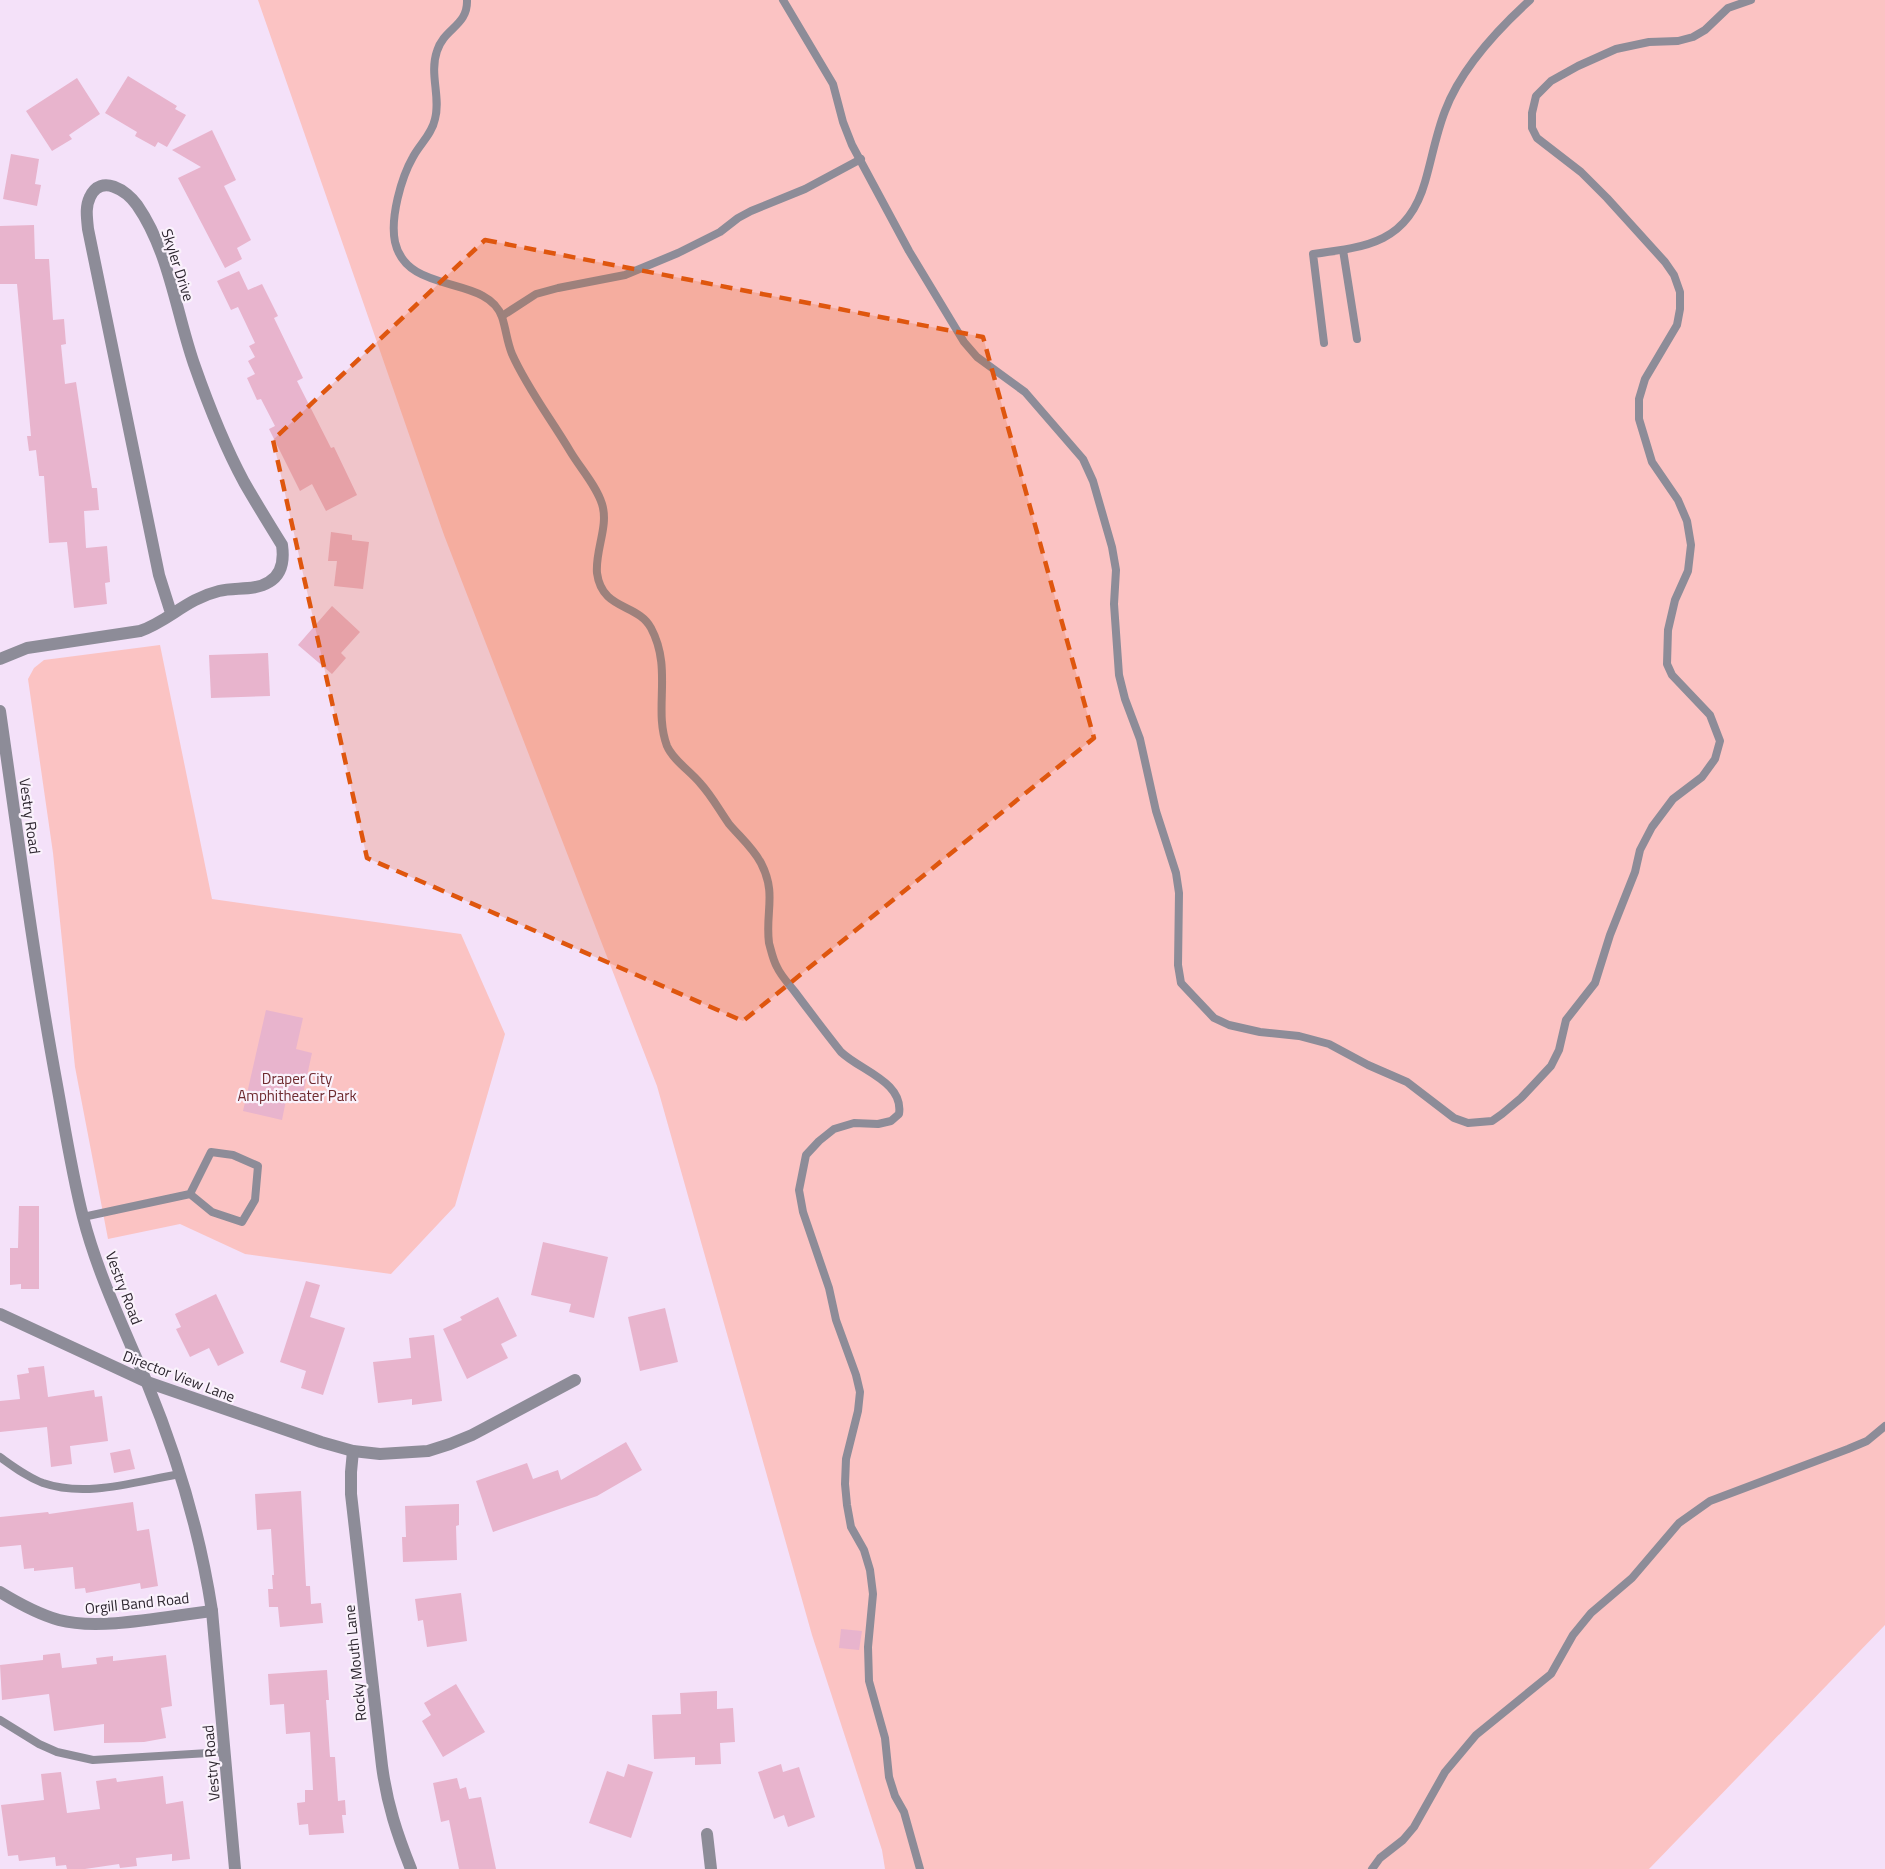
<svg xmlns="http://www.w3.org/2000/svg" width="1885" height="1869" viewBox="0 0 1885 1869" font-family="'Titillium Web',sans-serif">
<rect width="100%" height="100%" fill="#f4e1f9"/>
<g fill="#fbc3c3">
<polygon points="258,0 1885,0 1885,1625 1649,1869 885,1869 882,1850 812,1635 657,1086 444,535"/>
<polygon points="160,645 212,899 461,934 505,1034 455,1206 391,1274 245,1254 180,1224 108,1239 75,1067 53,853 28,679 34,668 44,660"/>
</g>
<g fill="#e8b4cd">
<polygon points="128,76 177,106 175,109 186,115 167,147 158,142 155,147 135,136 137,132 105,113"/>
<polygon points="77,78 100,114 69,135 72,139 52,151 26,111"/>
<polygon points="212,130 236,180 224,186 251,240 237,248 242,259 225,268 178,178 201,167 172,150"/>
<polygon points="11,154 39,159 35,184 41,185 37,206 3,199"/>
<polygon points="34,225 35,259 49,259 53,320 64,319 66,344 61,345 65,384 76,382 92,488 97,488 99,510 84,511 86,548 107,546 110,582 105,583 107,604 74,608 67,542 49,543 44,476 39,476 36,450 29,451 27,436 31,436 17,284 0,284 0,226"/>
<polygon points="239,271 248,290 262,284 278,316 274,318 303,378 297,381 331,448 334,447 357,495 326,511 312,484 300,491 269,429 275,426 261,399 257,400 247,378 255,374 248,361 255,357 249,346 255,343 238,307 231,310 217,281"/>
<polygon points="331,532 352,535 352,540 369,542 363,589 334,586 337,561 328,561"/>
<polygon points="332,606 360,632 341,653 346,658 332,674 298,645"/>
<polygon points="268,653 270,696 211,698 209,655"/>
<polygon points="266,1010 303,1018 296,1049 312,1053 303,1094 288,1090 282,1120 243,1111"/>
<polygon points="19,1206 39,1206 39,1289 21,1289 21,1284 10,1285 10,1248 18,1248"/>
<polygon points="543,1242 608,1257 594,1318 569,1312 571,1304 531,1295"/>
<polygon points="306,1281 320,1285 310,1317 345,1328 323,1395 301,1388 306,1371 280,1362"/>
<polygon points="216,1294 244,1353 218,1366 209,1348 190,1357 176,1329 181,1327 175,1314"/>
<polygon points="498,1297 517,1336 501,1344 508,1358 467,1379 443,1329 462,1320 460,1317"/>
<polygon points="665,1308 678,1362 640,1371 628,1317"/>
<polygon points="434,1335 442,1401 412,1405 412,1399 378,1403 373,1362 411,1358 409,1338"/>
<polygon points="44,1366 48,1397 94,1390 95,1397 102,1396 108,1441 70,1446 72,1464 51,1467 47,1427 0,1432 0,1401 20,1399 17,1375 29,1373 28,1368"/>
<polygon points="626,1442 642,1470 597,1496 493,1532 476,1481 527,1463 533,1479 558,1470 561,1480"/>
<polygon points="130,1449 135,1469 114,1473 110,1453"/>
<polygon points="301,1491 306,1586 310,1586 311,1604 321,1603 323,1623 280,1627 278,1607 269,1607 268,1589 273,1589 272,1575 274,1575 271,1529 257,1530 255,1494"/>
<polygon points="133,1502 137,1531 149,1529 158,1586 141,1589 140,1583 86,1593 85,1588 75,1589 73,1567 34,1571 34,1568 24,1569 21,1545 0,1547 0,1517 48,1512 49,1514"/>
<polygon points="459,1504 459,1525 456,1526 457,1560 403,1562 402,1537 406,1537 405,1506"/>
<polygon points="461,1593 467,1641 427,1647 423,1620 418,1621 415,1599"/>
<polygon points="841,1629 862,1631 859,1650 839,1648"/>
<polygon points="60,1653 62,1668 97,1664 96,1658 113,1656 113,1661 166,1655 172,1706 161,1708 166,1738 144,1742 104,1743 104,1724 54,1731 49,1694 2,1700 0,1665 43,1660 43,1655"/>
<polygon points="327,1670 329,1700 326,1700 330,1757 335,1757 338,1801 345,1800 346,1815 342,1815 344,1833 309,1835 308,1824 299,1825 297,1803 305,1802 305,1790 313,1790 310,1732 286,1734 284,1704 270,1705 268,1674"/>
<polygon points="456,1684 485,1732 443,1757 422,1721 431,1715 424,1703"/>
<polygon points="717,1691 717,1709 733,1708 735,1742 720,1743 721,1764 695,1765 695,1757 654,1759 652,1715 681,1714 680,1693"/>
<polygon points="628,1764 653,1772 631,1838 589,1823 607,1771 624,1777"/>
<polygon points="781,1764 783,1772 799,1767 815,1817 788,1827 784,1815 774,1819 758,1772"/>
<polygon points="61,1772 67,1813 100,1809 96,1781 116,1778 117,1782 163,1776 166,1804 183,1801 190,1859 172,1861 172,1854 136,1858 137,1866 120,1868 119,1864 85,1869 67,1869 66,1865 56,1866 55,1857 19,1861 18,1855 8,1856 1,1805 44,1800 41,1774"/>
<polygon points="457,1778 460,1789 466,1787 469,1799 481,1797 496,1869 459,1869 449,1820 441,1822 433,1783"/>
</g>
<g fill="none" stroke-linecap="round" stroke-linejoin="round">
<g stroke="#8d8c98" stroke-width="8">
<path d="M 467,0 C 468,26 444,28 437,51 C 429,74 441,97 435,119 C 432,134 420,144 413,157 C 401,178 390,218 395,242 C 407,296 487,274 502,317 C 506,329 507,342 512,354 C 527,388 551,419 570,451 C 580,468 596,485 602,504 C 609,526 595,550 597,573 C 602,611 638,603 651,628 C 673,669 653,709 667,746 C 673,760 690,771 700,783 C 712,796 719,810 729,824 C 740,837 753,848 761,863 C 777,894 765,912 769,943 C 771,950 773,960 777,967 C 781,976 789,984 795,992 C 810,1012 825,1032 841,1052 C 861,1071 904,1082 899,1114 L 891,1121 L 878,1124 L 854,1123 L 834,1129 L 819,1141 L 806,1155 L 799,1190 L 803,1212 L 829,1288 L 836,1320 L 856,1375 L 860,1392 L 858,1411 L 846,1459 L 845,1484 L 847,1505 L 851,1527 L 864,1550 L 870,1570 L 873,1594 L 868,1647 L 869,1681 L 885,1738 L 889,1777 L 895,1796 L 904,1812 L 920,1869"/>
<polyline points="783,0 833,84 843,122 852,145 909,251 964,342 977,357 1025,392 1083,459 1093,481 1112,547 1116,570 1114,604 1119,675 1125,699 1140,739 1156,811 1176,873 1179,893 1178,965 1181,983 1214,1018 1229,1025 1260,1032 1299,1036 1329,1044 1368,1065 1407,1082 1454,1118 1468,1123 1492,1121 1502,1114 1521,1098 1551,1066 1559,1050 1566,1020 1595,983 1610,935 1635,872 1640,850 1652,827 1673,799 1702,777 1715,759 1720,741 1710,715 1672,675 1667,664 1668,630 1675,600 1688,571 1691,545 1687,521 1678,500 1652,462 1639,419 1639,399 1645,379 1677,325 1680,309 1680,292 1674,275 1665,262 1607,198 1581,172 1537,138 1532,128 1532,113 1536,96 1551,81 1578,66 1616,49 1649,42 1678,41 1693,37 1705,30 1728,8 1751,0"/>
<polyline points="1343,250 1357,339"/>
<polyline points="502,316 536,294 558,288 625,275 678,253 720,232 738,218 751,211 805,189 861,159"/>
<path d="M 1324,343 L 1313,254 C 1368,247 1408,242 1425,182 C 1432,158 1436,134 1445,111 C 1461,68 1497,30 1530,0"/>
<polyline points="83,1217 190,1194 211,1152 233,1155 258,1166 255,1200 242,1222 212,1212 190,1194"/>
<path d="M 0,1457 C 14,1467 27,1477 43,1483 C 87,1498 137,1481 180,1474"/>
<polyline points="0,1720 39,1744 57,1752 93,1760 225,1752"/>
<polyline points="1372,1869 1380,1858 1403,1840 1414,1827 1445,1772 1476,1735 1551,1674 1573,1635 1591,1613 1632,1578 1679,1523 1710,1501 1848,1449 1867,1441 1885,1426"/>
</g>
<g stroke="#8d8c98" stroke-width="12">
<path d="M 0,659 L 27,648 L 140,631 C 169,621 186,599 219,591 C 235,587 255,591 269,582 C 283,574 284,559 282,545 C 269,524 256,503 244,482 C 224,445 208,404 194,364 C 176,312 169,251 137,205 C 127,191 101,173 90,197 C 85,207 87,218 88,229 L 159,575 L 171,613"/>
<path d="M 0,711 C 18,836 34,961 57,1085 C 65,1129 72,1174 83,1217 C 98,1275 124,1328 147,1383 C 177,1456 200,1532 212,1611 L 235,1869"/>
<polyline points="0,1314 147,1382 321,1442 353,1451 380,1454 428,1451 450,1444 472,1435 575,1380"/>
<path d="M 353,1451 L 351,1472 L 351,1494 L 382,1766 C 387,1804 397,1834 411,1869"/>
<path d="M 0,1592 C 18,1603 38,1614 59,1620 C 100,1631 168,1616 212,1611"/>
<polyline points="707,1834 711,1869"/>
</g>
</g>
<path fill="#df560e" fill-opacity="0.2" stroke="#df560e" stroke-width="4.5" stroke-dasharray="12 8" stroke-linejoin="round" d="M 485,240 L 983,337 L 1094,738 L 743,1021 L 367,858 L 273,440 Z"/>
<g text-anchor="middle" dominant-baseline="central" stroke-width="4.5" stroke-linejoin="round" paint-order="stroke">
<g font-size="15" fill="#2c252e" stroke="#faf2fc">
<text transform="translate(178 265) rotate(72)">Skyler Drive</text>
<text transform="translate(30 816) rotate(82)">Vestry Road</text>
<text transform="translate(124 1288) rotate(69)">Vestry Road</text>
<text transform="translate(179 1376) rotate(21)">Director View Lane</text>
<text transform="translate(137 1603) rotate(-6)">Orgill Band Road</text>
<text transform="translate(355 1663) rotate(-96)">Rocky Mouth Lane</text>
<text transform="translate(211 1763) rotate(-95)">Vestry Road</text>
</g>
<g font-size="15" fill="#6e2a2f" stroke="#faf2fc">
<text x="297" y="1078">Draper City<tspan x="297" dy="17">Amphitheater Park</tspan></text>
</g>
</g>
</svg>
